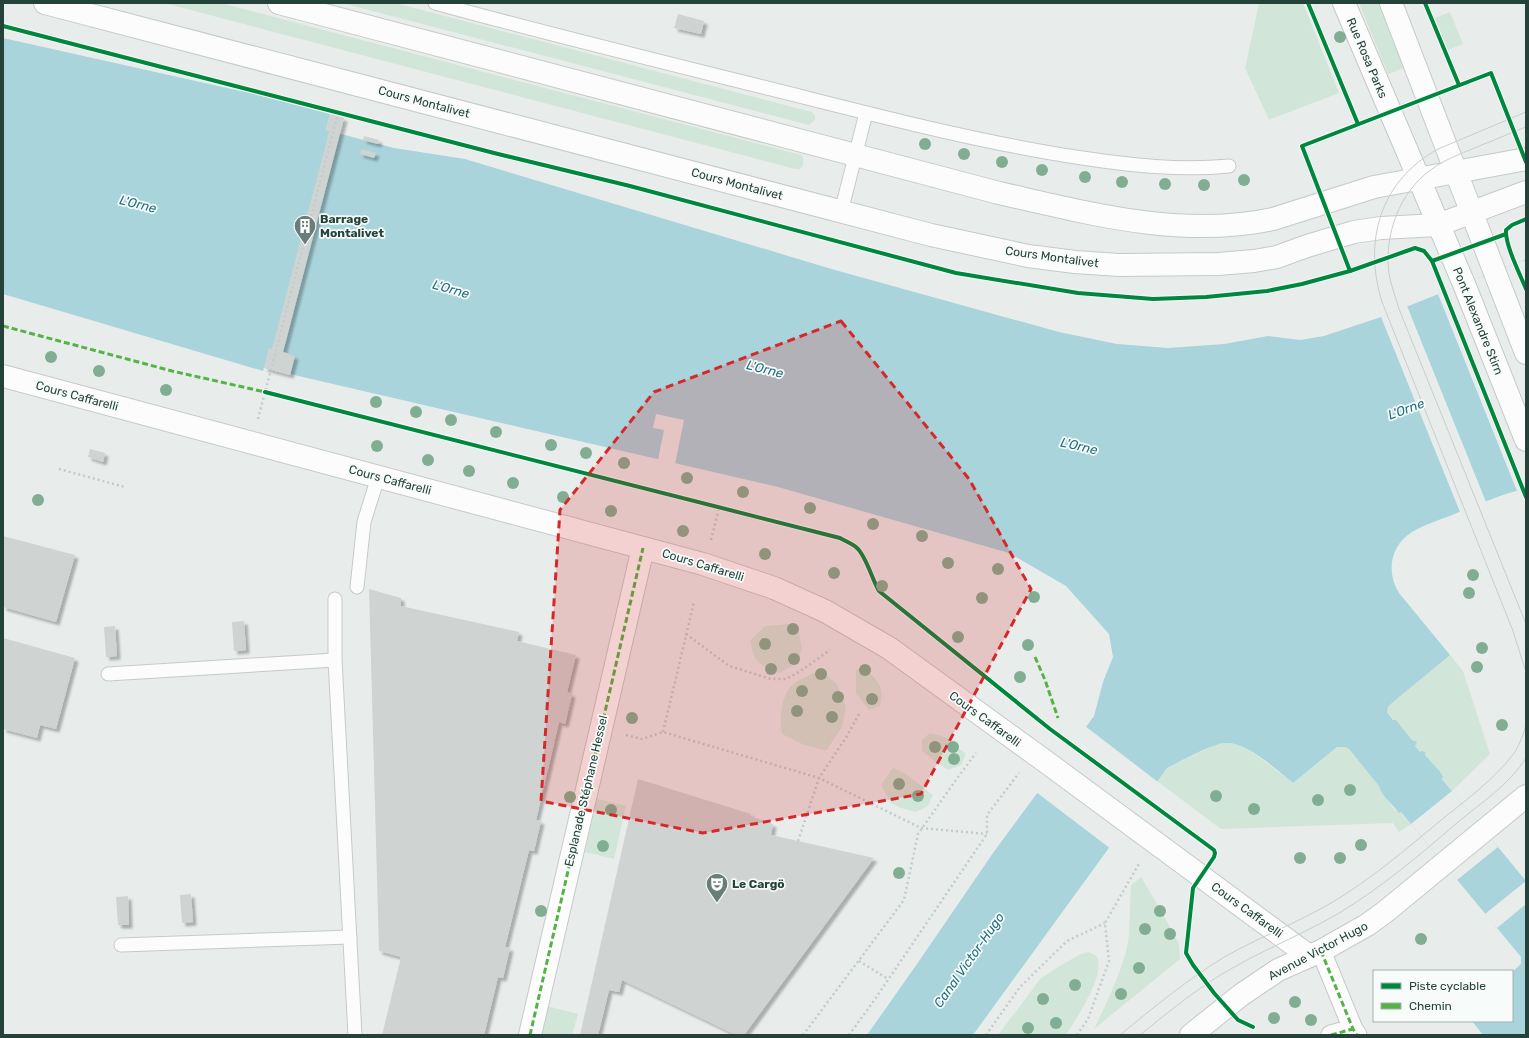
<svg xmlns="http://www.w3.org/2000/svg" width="1529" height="1038" viewBox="0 0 1529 1038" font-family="Rubik,sans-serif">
<defs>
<filter id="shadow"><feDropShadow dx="3.5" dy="3.5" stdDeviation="1" flood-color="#0004"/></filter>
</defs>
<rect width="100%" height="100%" fill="#e8edeb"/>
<g fill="#d1e6d8">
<polygon points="164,3 221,3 801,155 803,157 803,166 800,169 795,169"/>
<polygon points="342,3 395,3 812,112 815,116 815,120 809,125"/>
<polygon points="1259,3 1303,3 1339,93 1269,120 1245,68"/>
<polygon points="1359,3 1383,3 1409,66 1388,74"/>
<polygon points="1450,12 1463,44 1448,50 1435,18"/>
<path d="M 789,624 L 798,628 L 802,648 L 798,663 L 779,673 C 758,664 755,664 750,641 L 765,626 Z"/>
<polygon points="1450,655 1463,671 1490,754 1452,791 1425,755 1426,754 1420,752 1415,746 1412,739 1396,720 1393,720 1387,712 1388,707 1392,703"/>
<path d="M 863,666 C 876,679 886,687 880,706 L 869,710 L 856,693 L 856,670 Z"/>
<path d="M 820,670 L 837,684 L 846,707 L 842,727 L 826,751 L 802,744 L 782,734 C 780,718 780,698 792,685 C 797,680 813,674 820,670 Z"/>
<polygon points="930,733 945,737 966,754 961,765 948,770 936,762 922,751 922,740"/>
<polygon points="1226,743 1240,745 1251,751 1293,783 1337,747 1345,747 1349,749 1379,786 1381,791 1395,810 1400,812 1411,824 1399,832 1393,823 1221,829 1157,781 1167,768 1214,745"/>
<polygon points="893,768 906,774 933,795 928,806 916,812 901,808 891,803 881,785"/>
<polygon points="597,799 626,806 614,859 585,852"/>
<path d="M 1141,877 L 1163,914 L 1179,944 L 1180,959 L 1094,1029 C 1107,1002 1126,964 1129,934 C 1130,918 1130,901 1131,885 Z"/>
<path d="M 1088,952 C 1091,953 1094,954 1096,956 C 1108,972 1075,1021 1066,1035 L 998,1035 L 1041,978 L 1063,964 L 1079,955 Z"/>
<polygon points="547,1006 578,1014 572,1035 539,1035"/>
</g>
<path fill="#a9d4db" d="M 3,38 L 254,94 L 330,114 L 326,130 L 394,148 L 465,159 L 835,270 L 1059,332 L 1117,344 L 1168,348 L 1224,344 L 1268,336 L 1300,340 L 1324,336 L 1381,317 L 1526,259 L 1526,488 C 1518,491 1511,492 1503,495 C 1486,501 1469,508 1452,515 C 1439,520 1424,525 1412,532 C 1390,546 1386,572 1399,593 L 1450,655 L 1392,703 L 1388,707 L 1387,712 L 1393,720 L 1396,720 L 1413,741 L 1415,741 L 1417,742 L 1415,746 L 1420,752 L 1422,751 L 1426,753 L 1425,755 L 1441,773 L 1443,777 L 1442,779 L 1526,881 L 1526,1035 L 1483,1035 L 1472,1021 L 1512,1021 L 1512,972 L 1521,964 L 1521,957 L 1401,812 L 1399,813 C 1393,804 1382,797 1379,786 L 1349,749 L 1345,747 L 1337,747 L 1293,783 C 1276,770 1248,742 1226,743 C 1213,743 1179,762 1167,768 L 973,1035 L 867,1035 L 917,964 L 993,853 L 1094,716 L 1103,682 L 1113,657 L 1109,634 L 1066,586 L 1009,553 L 778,487 L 264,368 L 263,371 L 3,294 Z"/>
<g fill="#e8edeb">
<polygon points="1524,260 1526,266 1526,488 1517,491 1438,294"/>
<polygon points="1407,306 1486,502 1460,512 1381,317"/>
<polygon points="656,414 684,420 675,464 658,460 664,430 653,428"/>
<polygon points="1085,726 1158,782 1111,849 1036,792"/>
<polygon points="1452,791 1498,847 1457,880 1411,824"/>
<polygon points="1526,881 1526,904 1497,928 1485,914"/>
</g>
<g fill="#cfd4d2" filter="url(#shadow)">
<polygon points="678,14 704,21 701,34 674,28"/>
<polygon points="330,114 344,118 283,352 295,356 290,375 264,368 269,348 272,349 327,140 329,131 326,130"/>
<polygon points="364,136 379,140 378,144 363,140"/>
<polygon points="361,149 376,153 374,158 360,154"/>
<polygon points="90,449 105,453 103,462 88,457"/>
<polygon points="3,536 75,555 56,622 3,607"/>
<polygon points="369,589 401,598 401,606 519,632 517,641 576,655 567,692 572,694 565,724 559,722 536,820 541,821 534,851 529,850 505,947 510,948 503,978 498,977 484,1035 382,1035 401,957 379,951"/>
<polygon points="244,621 246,650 234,651 232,622"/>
<polygon points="115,626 117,656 106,657 104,627"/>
<polygon points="3,638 75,658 56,729 40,725 37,738 3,729"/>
<polygon points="638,779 751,814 750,816 773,824 771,835 874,858 744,1035 736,1035 622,980 619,992 609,990 598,1035 580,1035"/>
<polygon points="191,894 193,922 182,923 180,895"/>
<polygon points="128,896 129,925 118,925 116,897"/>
</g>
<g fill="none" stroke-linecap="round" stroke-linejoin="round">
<g stroke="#c5cac8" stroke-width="15">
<g id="service">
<path d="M 435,3 C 558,37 683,67 807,98 C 898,121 989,144 1082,158 C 1130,165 1180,171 1229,166"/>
<polyline points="841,212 866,113"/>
<polyline points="357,587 364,522 378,477"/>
<polyline points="335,599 335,660 355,1035"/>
<polyline points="108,674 335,660"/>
<polyline points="121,945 350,937"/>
</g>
</g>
<g stroke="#c5cac8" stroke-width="21">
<g id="pedestrian">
<polyline points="1321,951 1353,1029 1357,1035"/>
<polyline points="1331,1035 1353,1029"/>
</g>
</g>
<g stroke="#c5cac8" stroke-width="24">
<g id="minor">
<polyline points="1344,3 1419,179"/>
<polyline points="1391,3 1456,172"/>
<polyline points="530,1035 643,548"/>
</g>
</g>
<g stroke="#c5cac8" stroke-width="24">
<g id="tertiary">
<polyline points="3,376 703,564 774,588 825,611 889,648 1053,767 1309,956"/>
<polyline points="1191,1035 1241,995 1278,970 1321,951 1367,925 1385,912 1526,796"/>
</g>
</g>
<g stroke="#c3cbc8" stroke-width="24">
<g id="secondary">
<polyline points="45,3 931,235 1028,256 1075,262 1119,265 1218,264 1254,261 1277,257 1307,246 1354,232 1381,228 1438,225 1526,192"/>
<path d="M 279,3 L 999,193 C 1088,213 1181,239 1273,219 L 1374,187 L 1526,159"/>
<polyline points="1456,172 1526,353"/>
<polyline points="1419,179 1464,284 1526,440"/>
</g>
</g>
<g stroke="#c3ccca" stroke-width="2.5" stroke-dasharray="2 3" stroke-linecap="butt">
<polyline points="258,419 338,113"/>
<polyline points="59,469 125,487"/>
<polyline points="711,540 719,508"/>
<polyline points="686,634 729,666 771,679 786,679 799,672 830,650"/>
<polyline points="663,732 694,602"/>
<polyline points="626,735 642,739 663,732 819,778 921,828 987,834"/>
<polyline points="798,841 819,778 847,736 860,712"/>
<polyline points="859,961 888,979"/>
<polyline points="803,1035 904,900 918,834 958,777 976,753"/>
<polyline points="849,1035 873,1002 987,834 987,815 1019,773"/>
<polyline points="986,1035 1020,987 1067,941 1105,923"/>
<polyline points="1077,1035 1088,1019 1109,961 1105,923 1140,862"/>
</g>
<use href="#service" stroke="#fcfcfc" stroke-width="13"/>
<use href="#pedestrian" stroke="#fcfcfc" stroke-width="19"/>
<use href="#minor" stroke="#fcfcfc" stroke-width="22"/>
<use href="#tertiary" stroke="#fcfcfc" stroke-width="22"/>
<use href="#secondary" stroke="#fcfcfc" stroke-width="22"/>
<g stroke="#c9cdcc" stroke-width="1">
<path d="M 1526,112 L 1438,149 C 1380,181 1363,241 1382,302 L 1513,631 L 1526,672"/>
<path d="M 1526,127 C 1512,132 1498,139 1484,144 C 1466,152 1447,158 1432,169 C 1399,192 1384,235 1389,274 C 1391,286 1396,298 1399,309 L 1526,624"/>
<path d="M 1120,1035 C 1154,1007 1188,979 1226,956 C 1260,937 1297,923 1331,903 C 1370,880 1405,850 1440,821 C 1466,800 1495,779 1515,752 C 1520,743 1524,734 1526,724"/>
<path d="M 1140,1035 C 1171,1010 1201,985 1236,966 C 1270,947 1307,932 1341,912 C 1383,886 1421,854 1458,822 C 1482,802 1509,785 1526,758"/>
</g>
<g stroke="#55b346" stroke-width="3" stroke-dasharray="6 3" stroke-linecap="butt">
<polyline points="3,326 172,371 265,392"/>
<polyline points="1035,657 1045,680 1058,718"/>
<polyline points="1321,951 1353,1029 1357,1035"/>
<polyline points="530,1035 643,548"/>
<polyline points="1331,1035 1353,1029"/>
</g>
<g stroke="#f7fbf9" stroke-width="6">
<g id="cycleway">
<polyline points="1308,3 1358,124"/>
<polyline points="1425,3 1459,85"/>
<polyline points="3,26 498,154 630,186 956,273 1078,293 1153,299 1206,297 1267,291 1302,284 1350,271"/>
<polyline points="1526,162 1491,73 1302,146 1350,271 1415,248 1424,251 1432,261 1526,497"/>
<path d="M 1526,219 L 1512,225 L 1506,230 C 1505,245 1520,274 1526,289"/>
<polyline points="1432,261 1506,234"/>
<path d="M 265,392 L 840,538 C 845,541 853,544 857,548 C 866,556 872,579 879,591 L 1050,729 L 1214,850 L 1215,853 L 1214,857 L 1193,888 L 1186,953 L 1193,965 L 1214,993 L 1238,1020 L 1253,1027"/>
</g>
</g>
<use href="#cycleway" stroke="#00873e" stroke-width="4"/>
</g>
<g fill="#81ae93">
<circle cx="1340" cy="37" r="6"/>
<circle cx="925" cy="144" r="6"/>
<circle cx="964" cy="154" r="6"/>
<circle cx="1002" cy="162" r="6"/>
<circle cx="1042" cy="170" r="6"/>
<circle cx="1085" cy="177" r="6"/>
<circle cx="1244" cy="180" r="6"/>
<circle cx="1122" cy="182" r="6"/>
<circle cx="1165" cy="184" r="6"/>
<circle cx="1204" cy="185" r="6"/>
<circle cx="51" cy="357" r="6"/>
<circle cx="99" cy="371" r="6"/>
<circle cx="166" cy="390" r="6"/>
<circle cx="376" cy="402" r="6"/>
<circle cx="416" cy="412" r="6"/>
<circle cx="451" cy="420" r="6"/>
<circle cx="496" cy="432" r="6"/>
<circle cx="551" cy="445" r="6"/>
<circle cx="377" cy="446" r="6"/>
<circle cx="586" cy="453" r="6"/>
<circle cx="428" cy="460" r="6"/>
<circle cx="624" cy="463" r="6"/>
<circle cx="469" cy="471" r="6"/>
<circle cx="687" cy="478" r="6"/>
<circle cx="513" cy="483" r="6"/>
<circle cx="743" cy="492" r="6"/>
<circle cx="563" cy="497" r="6"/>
<circle cx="38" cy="500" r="6"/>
<circle cx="810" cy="508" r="6"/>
<circle cx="611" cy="511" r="6"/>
<circle cx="873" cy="524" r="6"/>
<circle cx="683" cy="531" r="6"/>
<circle cx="922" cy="536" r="6"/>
<circle cx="765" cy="554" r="6"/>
<circle cx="948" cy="563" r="6"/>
<circle cx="998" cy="569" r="6"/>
<circle cx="834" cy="573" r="6"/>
<circle cx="1473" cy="575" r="6"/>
<circle cx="882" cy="586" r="6"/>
<circle cx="1469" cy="593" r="6"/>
<circle cx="1034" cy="597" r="6"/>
<circle cx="982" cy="598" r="6"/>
<circle cx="793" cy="629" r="6"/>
<circle cx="958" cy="637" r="6"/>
<circle cx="765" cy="644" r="6"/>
<circle cx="1028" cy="645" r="6"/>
<circle cx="1482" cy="648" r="6"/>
<circle cx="794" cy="659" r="6"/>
<circle cx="1477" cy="667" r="6"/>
<circle cx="771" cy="669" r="6"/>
<circle cx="865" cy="670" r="6"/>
<circle cx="821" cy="674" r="6"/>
<circle cx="1020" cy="677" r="6"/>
<circle cx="802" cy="691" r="6"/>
<circle cx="838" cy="697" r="6"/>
<circle cx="872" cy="699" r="6"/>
<circle cx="797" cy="711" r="6"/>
<circle cx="832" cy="717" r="6"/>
<circle cx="632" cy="718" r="6"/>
<circle cx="1502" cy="725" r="6"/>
<circle cx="935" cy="747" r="6"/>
<circle cx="953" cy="747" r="6"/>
<circle cx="954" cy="759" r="6"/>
<circle cx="899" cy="784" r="6"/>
<circle cx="1350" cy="790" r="6"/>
<circle cx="918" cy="796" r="6"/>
<circle cx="1216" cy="796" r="6"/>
<circle cx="570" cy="797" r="6"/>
<circle cx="1318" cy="800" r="6"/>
<circle cx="1254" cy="809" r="6"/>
<circle cx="611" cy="810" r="6"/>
<circle cx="1361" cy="845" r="6"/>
<circle cx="603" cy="846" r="6"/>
<circle cx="1300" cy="858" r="6"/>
<circle cx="1340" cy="858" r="6"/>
<circle cx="899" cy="873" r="6"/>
<circle cx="541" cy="911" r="6"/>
<circle cx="1160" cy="911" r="6"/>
<circle cx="1145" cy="929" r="6"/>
<circle cx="1170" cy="934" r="6"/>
<circle cx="1421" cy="939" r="6"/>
<circle cx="1139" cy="968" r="6"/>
<circle cx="1075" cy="985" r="6"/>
<circle cx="1121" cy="994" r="6"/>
<circle cx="1043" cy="999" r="6"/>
<circle cx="1295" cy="1002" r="6"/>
<circle cx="1274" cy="1018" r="6"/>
<circle cx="1311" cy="1020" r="6"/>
<circle cx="1056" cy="1023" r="6"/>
<circle cx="1028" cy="1028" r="6"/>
</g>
<path fill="#d62828" fill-opacity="0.2" stroke="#d62828" stroke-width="3" stroke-dasharray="8 5" stroke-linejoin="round" d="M 841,321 L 969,479 L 1031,589 L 921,794 L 703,833 L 541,801 L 560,510 L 654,392 Z"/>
<defs>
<g id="building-pin" transform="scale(1.15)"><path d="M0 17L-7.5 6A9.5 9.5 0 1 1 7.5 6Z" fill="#697e78" stroke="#f7fbf9"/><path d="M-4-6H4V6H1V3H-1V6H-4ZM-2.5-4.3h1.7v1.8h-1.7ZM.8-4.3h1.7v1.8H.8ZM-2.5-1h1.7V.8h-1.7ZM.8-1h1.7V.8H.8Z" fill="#fff"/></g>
<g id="theatre-pin" transform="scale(1.15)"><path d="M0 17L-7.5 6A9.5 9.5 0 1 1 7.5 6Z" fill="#697e78" stroke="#f7fbf9"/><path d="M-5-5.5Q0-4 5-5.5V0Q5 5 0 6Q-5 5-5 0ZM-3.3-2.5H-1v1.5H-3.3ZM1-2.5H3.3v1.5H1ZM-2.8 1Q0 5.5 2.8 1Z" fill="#fff"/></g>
</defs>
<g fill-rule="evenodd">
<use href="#building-pin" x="305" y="226"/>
<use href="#theatre-pin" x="717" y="884"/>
</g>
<g text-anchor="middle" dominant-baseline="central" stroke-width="3.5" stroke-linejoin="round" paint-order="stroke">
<g font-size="12" fill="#24423a" stroke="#f7fbf9">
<text transform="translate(1367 58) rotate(67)">Rue Rosa Parks</text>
<text transform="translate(424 102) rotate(15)">Cours Montalivet</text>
<text transform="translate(737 184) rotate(15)">Cours Montalivet</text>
<text transform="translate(1052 257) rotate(8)">Cours Montalivet</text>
<text transform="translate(1478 321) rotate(68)">Pont Alexandre Stirn</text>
<text transform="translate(77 396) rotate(15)">Cours Caffarelli</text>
<text transform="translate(390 480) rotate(15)">Cours Caffarelli</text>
<text transform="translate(703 565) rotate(17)">Cours Caffarelli</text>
<text transform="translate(985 719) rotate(36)">Cours Caffarelli</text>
<text transform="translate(586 791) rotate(-77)">Esplanade Stéphane Hessel</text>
<text transform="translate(1247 910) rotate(36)">Cours Caffarelli</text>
<text transform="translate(1318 951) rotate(-28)">Avenue Victor Hugo</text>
</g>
<g font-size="12" font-weight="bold" fill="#24423a" stroke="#f7fbf9" text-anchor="start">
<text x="320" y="219">Barrage<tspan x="320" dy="14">Montalivet</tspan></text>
<text x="732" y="884">Le Cargö</text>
</g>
<g font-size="13" font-style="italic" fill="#1c6f80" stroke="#f7fbf9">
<text transform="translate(138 204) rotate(14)">L'Orne</text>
<text transform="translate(451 289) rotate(16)">L'Orne</text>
<text transform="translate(765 369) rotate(14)">L'Orne</text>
<text transform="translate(1406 409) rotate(-20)">L'Orne</text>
<text transform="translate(1079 446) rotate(13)">L'Orne</text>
<text transform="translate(969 960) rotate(-55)">Canal Victor-Hugo</text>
</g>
</g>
<rect width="1529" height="1038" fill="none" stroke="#24423a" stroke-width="8"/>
<rect x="1373" y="970" width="140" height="52" fill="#f7fbf9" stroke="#a3b1ad"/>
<rect x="1381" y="983" width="20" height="6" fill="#00873e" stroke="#a3b1ad"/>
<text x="1409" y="990" font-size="12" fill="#24423a">Piste cyclable</text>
<rect x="1381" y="1003" width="20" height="6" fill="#55b346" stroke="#a3b1ad"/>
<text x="1409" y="1010" font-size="12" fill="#24423a">Chemin</text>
</svg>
